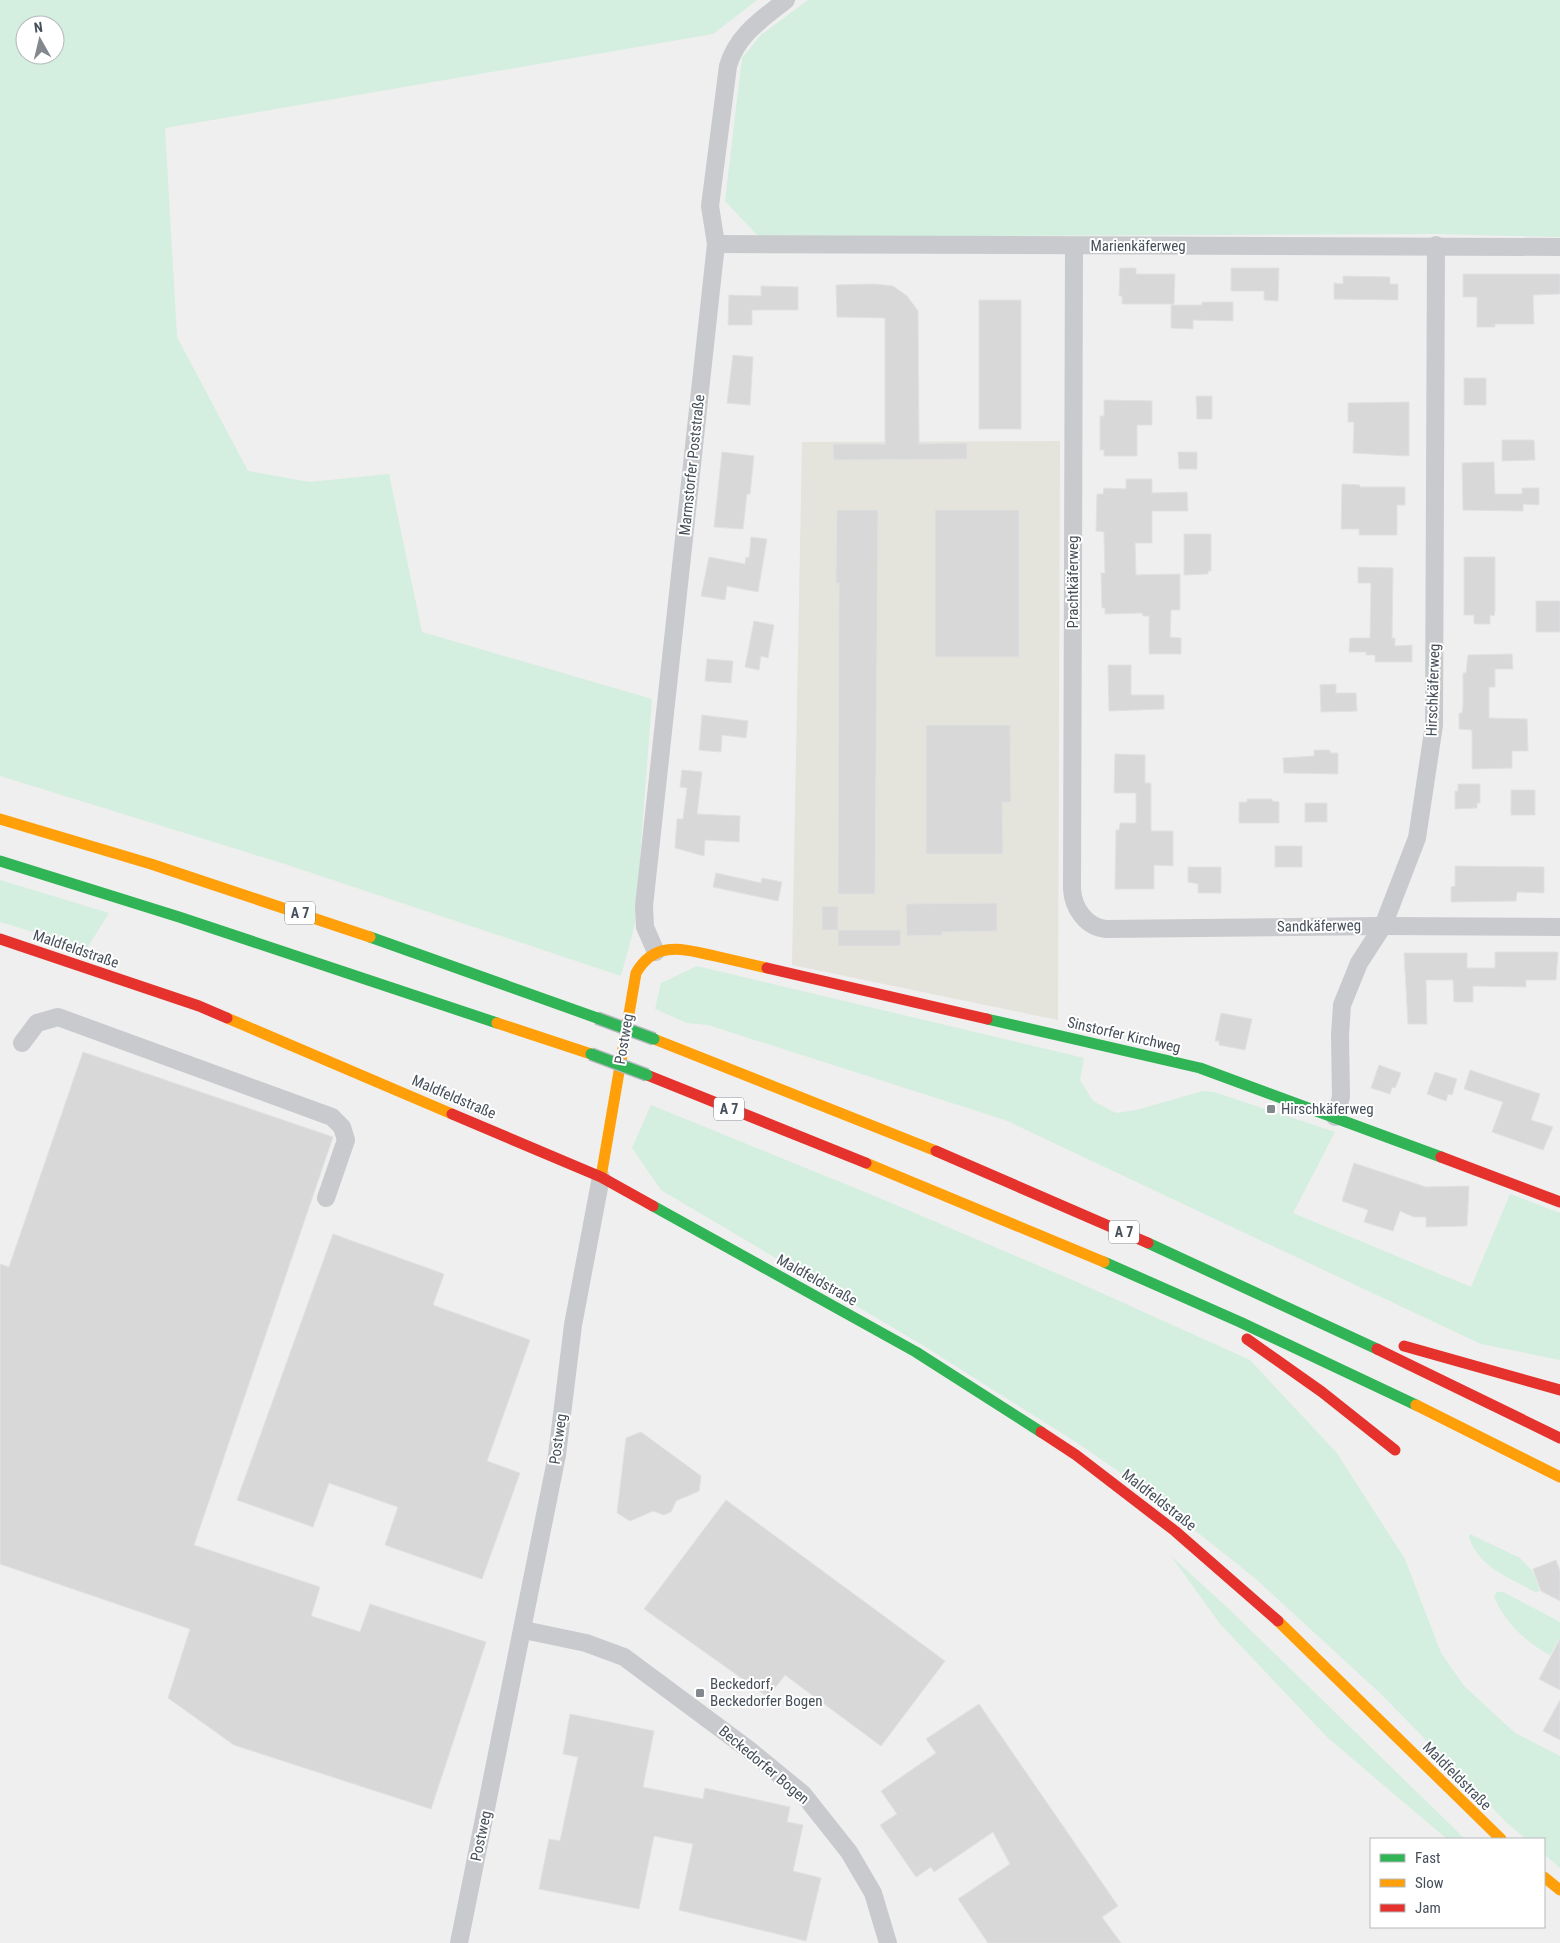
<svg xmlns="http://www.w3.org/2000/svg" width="1560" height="1943" viewBox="0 0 1560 1943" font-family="'Roboto Condensed',sans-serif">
<rect width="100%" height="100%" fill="#efefef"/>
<polygon fill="#e4e3dc" points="1060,441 1058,1020 792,965 802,442"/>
<g fill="#d4eedf" fill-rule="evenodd">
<path d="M 0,0 L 757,0 L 713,34 L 165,128 L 177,337 L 248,471 L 309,482 L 389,474 L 422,632 L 652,699 L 635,924 L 621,976 L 288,865 L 0,776 ZM 25,25 L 55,25 L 55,55 L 25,55 Z"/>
<polygon points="808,0 1560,0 1560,237 1434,234 759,237 725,201 742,58 761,35"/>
<polygon points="0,880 109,913 87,948 0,922"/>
<polygon points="697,966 1084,1058 1080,1080 1093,1101 1116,1113 1136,1110 1203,1091 1214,1092 1335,1132 1293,1213 1471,1287 1510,1194 1560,1213 1560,1360 1481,1344 1005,1120 708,1025 687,1023 655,1009 661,983"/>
<polygon points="651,1105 882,1199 1077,1282 1250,1360 1336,1452 1405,1559 1441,1653 1464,1686 1515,1733 1560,1756 1560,1868 1544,1854 1544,1839 1526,1839 1507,1823 1381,1694 1256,1579 1138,1485 1079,1444 924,1346 661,1190 632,1148"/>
<path d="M 1470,1534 L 1520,1558 L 1533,1572 L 1540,1591 L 1535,1592 C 1509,1577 1479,1568 1469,1537 Z"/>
<polygon points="1171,1556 1229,1609 1465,1839 1447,1839 1328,1738 1221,1625"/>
<path d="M 1497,1592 L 1503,1592 L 1560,1622 L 1560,1638 L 1550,1655 C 1526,1642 1504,1622 1494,1596 Z"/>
</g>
<g fill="#d8d8d9" stroke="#e0e1e2">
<polygon points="1120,268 1136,268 1136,274 1175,274 1174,304 1122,304 1122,296 1119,296"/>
<polygon points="1231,268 1279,268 1278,301 1264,300 1264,291 1231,291"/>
<polygon points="1463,274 1560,274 1560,294 1533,295 1534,324 1495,324 1495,327 1477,327 1477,297 1463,297"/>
<polygon points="1343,276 1390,277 1390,284 1398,284 1398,300 1334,299 1334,283 1343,284"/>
<polygon points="874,284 893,286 907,296 918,311 919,444 967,443 967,459 834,460 833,444 885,444 885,318 837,317 836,285"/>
<polygon points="761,286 798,287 798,310 752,310 752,325 728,325 729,295 761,296"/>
<rect x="979" y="300" width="42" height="129"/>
<polygon points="1202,302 1233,302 1233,321 1193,320 1193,329 1171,328 1171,305 1202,305"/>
<polygon points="733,355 753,357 750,405 727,403"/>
<rect x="1464" y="378" width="22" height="27"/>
<polygon points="1196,396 1212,396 1212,419 1197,419"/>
<polygon points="1104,400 1152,401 1152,425 1137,425 1137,456 1104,456 1104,450 1100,450 1100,416 1104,416"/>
<polygon points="1409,402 1409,456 1353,453 1354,422 1348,422 1348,403"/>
<polygon points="1502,440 1534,440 1535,460 1502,461"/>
<polygon points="722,452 754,456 750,494 747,494 743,529 714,527"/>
<polygon points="1178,452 1197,452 1197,469 1179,469"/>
<polygon points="1494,462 1495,494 1522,494 1522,488 1539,488 1539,505 1523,504 1523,511 1463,510 1462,463"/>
<polygon points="1126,479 1152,479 1152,493 1187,492 1188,511 1152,511 1152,543 1135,543 1136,575 1180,574 1180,610 1171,610 1170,637 1181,638 1181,654 1149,654 1149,616 1143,616 1142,613 1105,614 1105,608 1102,608 1101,573 1105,573 1104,535 1104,532 1096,531 1097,494 1103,494 1104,488 1126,489"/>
<polygon points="1342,484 1360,485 1360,487 1405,487 1405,505 1397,505 1397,535 1359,535 1359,529 1341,529"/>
<polygon points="837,510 878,510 875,894 838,894 839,583 836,583"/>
<rect x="935" y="510" width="84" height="147"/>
<polygon points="1184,534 1211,534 1211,571 1208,571 1208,574 1184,575"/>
<polygon points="751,537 767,539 758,592 727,586 725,600 701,596 709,557 745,564 746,557 749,558"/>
<polygon points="1464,557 1495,557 1495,610 1494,616 1490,615 1490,624 1474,624 1474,615 1464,615"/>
<polygon points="1358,567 1393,568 1392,638 1395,638 1395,646 1412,645 1412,662 1375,662 1375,655 1366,655 1366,652 1349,652 1350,638 1370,638 1371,583 1358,583"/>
<rect x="1536" y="601" width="24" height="31"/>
<polygon points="754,621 774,625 768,658 761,656 759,670 745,667"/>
<polygon points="1512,654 1513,669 1495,669 1495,687 1489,687 1489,718 1527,719 1528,751 1512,751 1512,768 1472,769 1472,730 1459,729 1459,713 1462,713 1463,706 1463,673 1466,673 1468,655"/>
<polygon points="707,659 733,661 731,683 705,681"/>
<polygon points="1108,665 1131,665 1131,695 1164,695 1164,709 1109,711"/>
<polygon points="1336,684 1336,693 1356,693 1357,711 1321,712 1320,685"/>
<polygon points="702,715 748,721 746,738 722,735 721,752 699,750"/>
<polygon points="926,725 1010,725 1011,802 1002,802 1003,854 926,854"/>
<polygon points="1314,750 1330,750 1330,753 1338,753 1338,774 1284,773 1283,758 1314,756"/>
<polygon points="1115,754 1145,755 1145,783 1151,783 1151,831 1173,831 1173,866 1154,865 1154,889 1115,889 1116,830 1119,830 1120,823 1136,823 1136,793 1114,793"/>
<polygon points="682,770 702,772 697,814 740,816 739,842 705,840 704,856 675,848 677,819 683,819 687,788 680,787"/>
<polygon points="1458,784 1480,784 1480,803 1477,803 1477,808 1455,809 1455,791 1458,791"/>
<rect x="1511" y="790" width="24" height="25"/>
<polygon points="1247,799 1272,799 1272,801 1279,802 1279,823 1239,823 1239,802 1247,802"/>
<rect x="1305" y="803" width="22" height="19"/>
<rect x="1275" y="846" width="27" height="21"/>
<polygon points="1455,866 1544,867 1544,893 1517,892 1516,901 1451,902 1451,887 1455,886"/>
<polygon points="1188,867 1221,867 1221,893 1198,893 1198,884 1188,882"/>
<polygon points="716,873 761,883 762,878 782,882 778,901 713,887"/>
<polygon points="997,903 997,931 942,932 942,935 907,936 906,904"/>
<polygon points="822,906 838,907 838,930 822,930"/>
<polygon points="838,930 901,930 900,946 838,946"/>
<polygon points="1495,952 1558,952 1556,980 1526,980 1526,987 1473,986 1473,1002 1454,1002 1453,980 1426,980 1427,1024 1408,1024 1404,953 1467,953 1467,968 1495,968"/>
<polygon points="1221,1013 1252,1019 1245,1050 1219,1045 1219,1041 1215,1041"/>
<polygon points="83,1052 333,1137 194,1545 320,1587 311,1616 360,1632 370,1604 486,1642 431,1809 234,1745 168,1698 190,1629 0,1564 0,1264 9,1267"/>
<polygon points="1379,1065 1401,1073 1395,1088 1392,1087 1390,1094 1371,1088"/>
<polygon points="1470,1070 1540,1094 1531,1120 1553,1127 1543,1150 1492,1132 1503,1102 1464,1089"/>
<polygon points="1435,1072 1457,1079 1452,1095 1448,1094 1446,1101 1427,1094"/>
<polygon points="1354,1163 1426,1187 1469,1186 1467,1226 1426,1227 1426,1217 1414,1217 1400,1211 1393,1231 1364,1222 1368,1210 1342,1201"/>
<polygon points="333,1234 444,1274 433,1305 530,1340 487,1461 520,1473 482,1579 385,1545 398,1507 329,1483 313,1527 237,1500"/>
<polygon points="641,1432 701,1476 699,1491 676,1501 671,1512 664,1515 653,1511 630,1521 617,1513 626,1438"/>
<polygon points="726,1500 945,1661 881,1746 785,1675 768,1697 644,1609"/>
<polygon points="1556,1560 1560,1571 1560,1601 1541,1591 1533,1569"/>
<polygon points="1560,1639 1560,1690 1539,1679"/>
<polygon points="1560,1700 1560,1740 1543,1731"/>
<polygon points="979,1704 1118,1906 1102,1917 1121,1943 988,1943 958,1899 1010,1864 993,1832 934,1872 931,1867 916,1877 880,1825 897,1814 881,1791 936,1753 926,1739"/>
<polygon points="570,1714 654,1731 643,1787 703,1799 705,1788 790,1807 787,1822 803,1825 793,1871 821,1878 806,1941 679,1910 693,1844 654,1836 639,1909 539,1889 549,1839 560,1841 578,1757 563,1754"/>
</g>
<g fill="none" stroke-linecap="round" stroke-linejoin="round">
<g stroke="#c9cacd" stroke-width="18">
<polyline points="716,244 1560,247"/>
<path d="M 1074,246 L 1072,889 C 1073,908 1086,927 1106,929 L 1383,926 L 1560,927"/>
<path d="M 656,952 L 645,927 L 644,906 L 716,244 L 710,206 L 728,66 C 737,35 761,20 786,0"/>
<polyline points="22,1043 37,1023 58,1017 332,1117 342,1127 346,1140 326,1198"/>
<polyline points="1335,1117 1341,1097 1340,1035 1342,1005 1359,963 1383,926 1417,838 1434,725 1436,245"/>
<polyline points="524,1630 586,1643 624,1657 748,1749 803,1794 849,1852 873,1893 888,1943"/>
<polyline points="459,1943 557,1455 573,1325 601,1177"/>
</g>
<g stroke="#30b455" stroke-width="11">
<polyline points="0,861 179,917 497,1023"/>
<polyline points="370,937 597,1018"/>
<polyline points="987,1019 1200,1068 1441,1157"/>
<polyline points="653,1206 916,1352 1041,1432"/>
<polyline points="1148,1243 1377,1349"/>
<polyline points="1104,1262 1240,1322 1416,1405"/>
</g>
<g stroke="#ff9f0a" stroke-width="11">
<polyline points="0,819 151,864 370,937"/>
<polyline points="227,1018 452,1114"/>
<polyline points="497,1023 591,1054"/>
<polyline points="654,1039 936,1151"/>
<polyline points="866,1163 1104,1262"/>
<path d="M 601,1177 L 636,973 C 655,940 683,949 715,956 C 732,960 750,964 767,968"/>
<polyline points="1416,1405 1560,1477"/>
<polyline points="1278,1621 1501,1839"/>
<polyline points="1544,1877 1560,1890"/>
</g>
<g stroke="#e5322d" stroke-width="11">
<polyline points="0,939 199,1006 227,1018"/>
<polyline points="767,968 987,1019"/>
<polyline points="647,1075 866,1163"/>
<polyline points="452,1114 601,1177 653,1206"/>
<polyline points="936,1151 1148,1243"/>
<polyline points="1441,1157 1560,1202"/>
<polyline points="1247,1339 1322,1392 1395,1450"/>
<polyline points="1404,1346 1560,1390"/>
<polyline points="1377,1349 1560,1438"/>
<polyline points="1041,1432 1076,1455 1175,1531 1278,1621"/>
</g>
<g stroke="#b4b8be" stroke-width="14" stroke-linecap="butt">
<g id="fast-bridge">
<polyline points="597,1018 654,1039"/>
<polyline points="591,1054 647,1075"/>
</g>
</g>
<use href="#fast-bridge" stroke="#30b455" stroke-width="11"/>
</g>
<g fill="#82888e" stroke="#fff" stroke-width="2">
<rect x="1266" y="1104" width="10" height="10" rx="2.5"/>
<rect x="695" y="1688" width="10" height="10" rx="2.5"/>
</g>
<g text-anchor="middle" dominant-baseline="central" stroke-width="4" stroke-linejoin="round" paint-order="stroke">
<g fill="#fff" stroke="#7e848c" stroke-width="1">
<rect x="285" y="901.5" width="30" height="23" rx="4"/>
<rect x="714" y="1097.5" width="30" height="23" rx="4"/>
<rect x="1109" y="1220.5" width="30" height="23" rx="4"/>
</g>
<g font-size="14" font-weight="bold" fill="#47505a">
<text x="300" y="913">A 7</text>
<text x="729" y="1109">A 7</text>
<text x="1124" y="1232">A 7</text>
</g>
<g font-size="15" fill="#47505a" stroke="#fff">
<text x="1138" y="246">Marienkäferweg</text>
<text transform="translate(692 465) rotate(-84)">Marmstorfer Poststraße</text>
<text transform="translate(1073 582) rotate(-90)">Prachtkäferweg</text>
<text transform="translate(1433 690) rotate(-88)">Hirschkäferweg</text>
<text transform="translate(1319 926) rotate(-1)">Sandkäferweg</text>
<text transform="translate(76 949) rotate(19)">Maldfeldstraße</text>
<text transform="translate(1124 1035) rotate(13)">Sinstorfer Kirchweg</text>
<text transform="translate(624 1039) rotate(-80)">Postweg</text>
<text transform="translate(454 1097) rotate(23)">Maldfeldstraße</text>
<text transform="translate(817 1280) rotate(29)">Maldfeldstraße</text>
<text transform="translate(558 1439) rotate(-82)">Postweg</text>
<text transform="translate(1159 1500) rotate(38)">Maldfeldstraße</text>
<text transform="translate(764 1765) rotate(40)">Beckedorfer Bogen</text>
<text transform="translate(1457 1776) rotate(45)">Maldfeldstraße</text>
<text transform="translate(481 1836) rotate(-78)">Postweg</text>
</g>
<g font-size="15" fill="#47505a" stroke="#fff" text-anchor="start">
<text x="1281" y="1109">Hirschkäferweg</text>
<text x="710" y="1684">Beckedorf,<tspan x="710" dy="17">Beckedorfer Bogen</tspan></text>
</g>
</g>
<rect x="1370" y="1838" width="175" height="90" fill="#ffffff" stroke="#b5b9bd"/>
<rect x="1380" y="1854" width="25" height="8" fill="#30b455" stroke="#b5b9bd"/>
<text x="1415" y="1863" font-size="15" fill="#47505a">Fast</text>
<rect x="1380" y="1879" width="25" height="8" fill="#ff9f0a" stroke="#b5b9bd"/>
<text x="1415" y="1888" font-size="15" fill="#47505a">Slow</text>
<rect x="1380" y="1904" width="25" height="8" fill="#e5322d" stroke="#b5b9bd"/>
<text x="1415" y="1913" font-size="15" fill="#47505a">Jam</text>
<g transform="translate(40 40) rotate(352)"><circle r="24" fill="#ffffff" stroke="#b5b9bd"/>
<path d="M0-4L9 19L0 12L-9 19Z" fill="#82888e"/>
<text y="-8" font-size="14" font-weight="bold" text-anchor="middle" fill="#47505a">N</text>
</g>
</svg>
